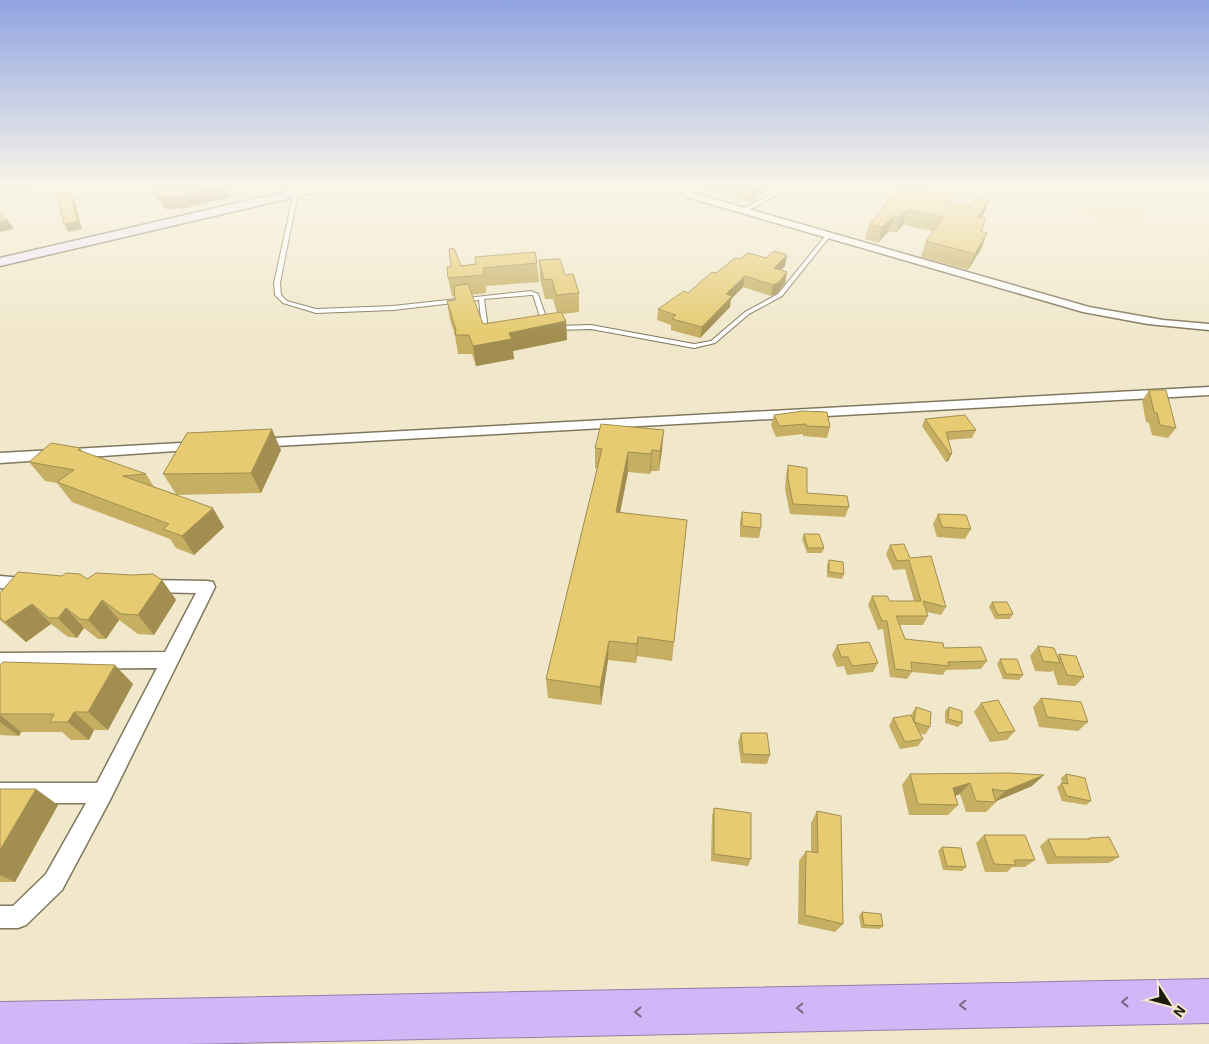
<svg xmlns="http://www.w3.org/2000/svg" width="1209" height="1044" viewBox="0 0 1209 1044" font-family="'Exo 2',sans-serif">
<rect width="100%" height="100%" fill="#f1e8cc"/>
<polygon fill="#ece0bc" points="1016,187 1156,187 1133,234"/>
<g fill="none" stroke-linecap="round" stroke-linejoin="round">
<polygon fill="#ad8bd7" fill-rule="evenodd" points="0,187 36,187 29,191 1,191"/>
<g stroke="#80785e" stroke-width="2">
<g id="lane">
<polygon points="771,187 775,187 778,191 775,196 745,212 741,212 741,210 771,194 774,191"/>
<polygon points="296,191 298,192 280,283 281,295 287,301 316,309 393,306 531,291 538,294 548,323 545,325 542,323 533,295 531,295 484,299 488,329 491,332 488,334 482,329 479,300 393,310 316,313 283,303 275,295 274,283 294,192"/>
<polygon points="827,234 831,235 782,296 749,314 715,343 694,348 591,329 557,330 554,328 557,326 591,325 694,344 711,341 745,312 778,294"/>
</g>
</g>
<g stroke="#80785e" stroke-width="3">
<g id="street">
<polygon points="672,187 682,187 696,194 1089,307 1163,320 1209,324 1209,330 1148,324 1083,312 690,198"/>
<polygon points="1209,387 1209,395 257,447 250,443 257,439"/>
<polygon points="199,442 206,446 204,449 0,463 0,453"/>
<polygon points="0,576 34,579 36,584 34,589 28,590 0,588"/>
<polygon points="146,580 207,581 213,582 215,587 110,800 62,890 26,925 18,928 0,928 0,906 13,906 46,874 86,803 0,803 0,783 97,783 157,668 0,669 0,653 165,652 196,593 146,592 140,591 138,586 140,581"/>
</g>
</g>
<g stroke="#80785e" stroke-width="3">
<polygon id="secondary" points="306,187 327,187 321,191 0,266 0,258"/>
</g>
<g stroke="#937fa6" stroke-width="2">
<polygon id="highway" points="1209,979 1209,1023 187,1044 0,1044 0,1002"/>
</g>
<use href="#lane" fill="#fff" fill-rule="evenodd"/>
<use href="#street" fill="#fff" fill-rule="evenodd"/>
<use href="#secondary" fill="#f2e9fd" fill-rule="evenodd"/>
<use href="#highway" fill="#d3b6f8" fill-rule="evenodd"/>
</g>
<g fill="#c6af62">
<polygon points="147,187 227,187 230,197 181,209 179,208 165,209"/>
<polygon points="697,187 766,187 765,191 751,202 697,188"/>
<polygon points="989,201 982,217 981,231 987,233 981,249 968,270 921,257 926,241 933,231 903,225 896,233 889,231 878,243 865,239 869,224 881,212 949,203 970,207"/>
<polygon points="766,258 785,266 781,270 787,272 785,283 777,293 771,296 743,287 731,299 730,307 700,338 671,330 671,325 657,320 658,309 688,293 716,273 740,259"/>
<polygon points="539,260 565,275 579,293 579,312 562,314 566,321 567,340 513,351 514,359 476,366 472,354 458,354 455,335 450,320 447,301 455,300 455,296 452,296 448,278 461,266 476,264 537,263 539,282 486,286 486,293 471,295 483,324 557,313 553,299 545,299 540,279"/>
<polygon points="1149,390 1176,428 1168,438 1152,435 1149,423 1146,422 1142,401"/>
<polygon points="774,415 830,427 827,438 803,436 803,434 776,437 771,425"/>
<polygon points="925,419 976,430 972,438 948,440 952,453 948,461 946,462 922,426"/>
<polygon points="80,448 83,452 146,474 154,487 176,494 163,474 281,450 261,493 176,495 224,527 194,555 176,548 170,539 72,502 57,483 45,481 29,462"/>
<polygon points="595,448 662,450 659,471 651,471 650,474 628,472 620,513 674,642 672,661 637,656 636,663 608,660 601,705 548,698 546,679 597,469 595,468"/>
<polygon points="788,465 807,493 849,507 845,517 790,514 785,489 786,475"/>
<polygon points="742,512 761,528 759,538 740,537 740,522"/>
<polygon points="938,514 971,529 965,539 937,537 933,524"/>
<polygon points="804,534 824,548 822,553 807,553 802,539"/>
<polygon points="890,545 910,558 946,607 941,615 927,612 928,616 923,625 900,625 905,639 944,648 987,661 981,669 946,670 943,675 912,672 907,679 890,677 883,629 878,630 868,605 872,596 890,601 914,601 905,569 893,570 886,554"/>
<polygon points="829,560 844,574 842,579 827,577 827,565"/>
<polygon points="87,579 162,580 176,600 154,635 138,634 119,620 106,639 98,639 84,628 77,638 68,637 51,624 26,642 0,620 0,593"/>
<polygon points="992,602 1013,614 1010,619 995,619 989,607"/>
<polygon points="837,645 878,663 873,672 847,675 844,666 837,667 832,655"/>
<polygon points="1038,646 1057,657 1059,654 1084,677 1075,686 1058,685 1053,670 1051,672 1035,671 1030,656"/>
<polygon points="1000,659 1023,675 1019,680 1003,679 997,664"/>
<polygon points="0,665 133,684 108,730 94,730 89,740 71,740 62,732 21,732 19,736 0,735"/>
<polygon points="1041,698 1088,722 1078,731 1039,727 1033,707"/>
<polygon points="981,703 1015,731 1007,740 990,742 974,712"/>
<polygon points="916,707 930,727 925,735 920,733 923,739 918,746 900,749 889,726 893,718 911,715"/>
<polygon points="949,707 962,723 958,727 945,723 945,711"/>
<polygon points="741,733 770,755 767,764 741,763 738,742"/>
<polygon points="910,774 1032,786 996,801 996,802 986,812 966,812 960,794 955,796 958,805 948,815 909,815 902,785"/>
<polygon points="1066,774 1091,801 1086,805 1062,801 1057,787 1062,783 1061,778"/>
<polygon points="0,789 58,805 15,882 0,882"/>
<polygon points="714,808 751,859 748,866 711,861 712,816"/>
<polygon points="817,811 843,924 835,932 798,924 799,861 806,851 811,852 811,823"/>
<polygon points="984,835 1035,860 1025,867 1012,867 1007,872 985,872 976,843"/>
<polygon points="1089,838 1119,857 1109,863 1047,864 1040,846 1048,839 1086,839"/>
<polygon points="942,847 966,867 962,871 943,870 938,851"/>
<polygon points="862,912 883,926 880,929 861,928 859,916"/>
</g>
<g fill="#a18e50">
<polygon points="217,187 227,187 230,197 181,209 175,197"/>
<polygon points="757,187 766,187 765,191 751,202 753,190"/>
<polygon points="69,191 74,199 82,229 68,232 64,224"/>
<polygon points="174,195 179,208 165,209 159,197"/>
<polygon points="989,201 983,216 972,232 978,217"/>
<polygon points="907,210 903,225 896,233 901,217"/>
<polygon points="894,216 889,231 878,243 882,227"/>
<polygon points="8,220 14,229 0,232 0,222"/>
<polygon points="987,233 981,249 968,270 975,254"/>
<polygon points="787,255 785,266 772,279 774,268"/>
<polygon points="787,272 785,283 777,293 771,296 773,285"/>
<polygon points="745,276 743,287 731,299 730,307 700,338 702,327 726,294"/>
<polygon points="566,321 567,340 513,351 514,359 476,366 473,346 509,333"/>
<polygon points="272,429 281,450 261,493 251,473"/>
<polygon points="664,430 662,450 659,471 660,451"/>
<polygon points="652,450 651,471 650,474 651,454"/>
<polygon points="628,452 628,472 616,533 616,512"/>
<polygon points="952,453 948,461 946,462 950,454"/>
<polygon points="213,508 224,527 194,555 182,536"/>
<polygon points="162,580 176,600 154,635 138,615"/>
<polygon points="102,600 119,620 106,639 88,620"/>
<polygon points="32,604 51,624 26,642 5,622"/>
<polygon points="66,608 84,628 77,638 58,618"/>
<polygon points="638,637 637,656 636,663 637,644"/>
<polygon points="609,641 608,660 601,705 600,687"/>
<polygon points="115,665 133,684 108,730 88,712"/>
<polygon points="74,712 94,730 89,740 68,722"/>
<polygon points="0,715 21,732 19,736 0,722"/>
<polygon points="1044,775 1032,786 994,802 1005,791"/>
<polygon points="970,783 960,794 944,799 953,788"/>
<polygon points="36,789 58,805 15,882 0,875 0,850"/>
</g>
<g fill="#e6cb72" stroke="#a18e50">
<polygon points="151,187 217,187 175,197 174,195 159,197"/>
<polygon points="740,187 757,187 753,190"/>
<polygon points="895,187 907,187 951,195 948,203 970,207 976,198 989,201 978,217 986,218 981,231 987,233 975,254 926,241 943,217 907,210 901,217 894,216 882,227 869,224 881,212"/>
<polygon points="69,191 78,221 64,224 56,194"/>
<polygon points="0,212 8,220 0,222"/>
<polygon points="454,248 461,266 476,264 475,257 535,252 537,263 483,268 484,275 448,278 447,267 451,267 449,249"/>
<polygon points="774,251 787,255 774,268 787,272 779,282 773,285 745,276 726,294 732,296 702,327 672,319 676,315 658,309 684,291 688,293 712,272 716,273 735,258 740,259 748,253 766,258"/>
<polygon points="560,259 565,275 573,274 579,293 556,295 552,279 544,280 539,260"/>
<polygon points="468,284 483,324 561,312 566,321 509,333 512,339 473,346 469,335 455,335 456,330 447,301 455,300 454,286"/>
<polygon points="1149,390 1166,390 1176,428 1160,425 1157,413 1154,412"/>
<polygon points="803,411 827,412 830,427 806,426 806,424 779,426 774,415"/>
<polygon points="965,415 976,430 946,432 952,453 950,454 925,419"/>
<polygon points="601,424 664,430 660,451 652,450 651,454 628,452 616,512 687,520 674,642 638,637 637,644 609,641 600,687 546,679 602,449 595,448"/>
<polygon points="272,429 251,473 163,474 187,433"/>
<polygon points="51,443 80,448 78,450 146,474 123,476 213,508 182,536 163,529 169,524 57,482 74,470 29,462"/>
<polygon points="788,465 807,468 807,493 847,496 849,507 793,504 788,479"/>
<polygon points="742,512 761,514 761,528 742,526"/>
<polygon points="938,514 966,515 971,529 942,527"/>
<polygon points="804,534 819,534 824,548 808,548"/>
<polygon points="904,544 910,558 931,556 946,607 923,601 928,616 896,616 905,639 943,643 944,648 981,647 987,661 948,662 949,666 911,662 912,671 895,669 887,621 882,621 872,596 887,596 890,601 921,601 909,560 897,561 890,545"/>
<polygon points="829,560 843,562 844,574 829,572"/>
<polygon points="18,572 62,576 66,573 80,574 87,579 96,573 132,575 153,574 162,580 138,615 121,614 102,600 88,620 80,619 66,608 58,618 49,618 32,604 5,622 0,618 0,593"/>
<polygon points="992,602 1007,602 1013,614 998,615"/>
<polygon points="869,642 878,663 852,666 848,657 841,657 837,645"/>
<polygon points="1038,646 1054,648 1060,663 1043,661"/>
<polygon points="1059,654 1076,656 1084,677 1067,675"/>
<polygon points="1000,659 1017,659 1023,675 1006,674"/>
<polygon points="3,662 115,665 88,712 74,712 68,722 50,722 54,714 0,714 0,665"/>
<polygon points="1041,698 1081,702 1088,722 1047,717"/>
<polygon points="998,700 1015,731 998,733 981,703"/>
<polygon points="916,707 931,712 930,727 914,722 923,739 905,742 893,718 911,715 914,722"/>
<polygon points="949,707 962,711 962,723 948,719"/>
<polygon points="741,733 767,733 770,755 743,754"/>
<polygon points="1009,773 1044,775 1005,791 992,789 996,802 976,801 970,783 953,788 958,805 918,804 910,774"/>
<polygon points="1066,774 1085,778 1091,801 1067,796 1061,783 1068,784"/>
<polygon points="0,789 36,789 0,850"/>
<polygon points="714,808 751,813 751,859 714,854"/>
<polygon points="817,811 841,816 843,924 805,915 806,851 818,853"/>
<polygon points="984,835 1025,835 1035,860 1014,860 1016,865 994,864"/>
<polygon points="1109,837 1119,857 1056,857 1048,839 1090,839 1089,838"/>
<polygon points="942,847 961,848 966,867 947,866"/>
<polygon points="862,912 881,914 883,926 864,925"/>
</g>
<defs><path id="oneway-chevron" d="M-2-3.5L2.5 0L-2 3.5" fill="none" stroke-width="1.6" stroke-linecap="round" stroke-linejoin="round" transform="scale(1.25)"/></defs>
<g stroke="#786884">
<use href="#oneway-chevron" transform="translate(1125 1002) rotate(179)"/>
<use href="#oneway-chevron" transform="translate(963 1005) rotate(179)"/>
<use href="#oneway-chevron" transform="translate(800 1008) rotate(179)"/>
<use href="#oneway-chevron" transform="translate(638 1012) rotate(179)"/>
</g>
<linearGradient id="sky" x2="0" y2="1"><stop stop-color="#90a4e1"/><stop offset="0.56" stop-color="#f9f5e8"/><stop offset="1" stop-color="#f9f5e8" stop-opacity="0"/></linearGradient>
<rect width="1209" height="333" fill="url(#sky)"/>
<g transform="translate(1169 1004) rotate(126)" stroke="#f1e8cc" stroke-width="4" paint-order="stroke">
<path d="M0-4L9 19L0 12L-9 19Z" fill="#1c190f"/>
<text y="-8" font-size="14" font-weight="bold" text-anchor="middle" fill="#1c190f">N</text>
</g>
</svg>
